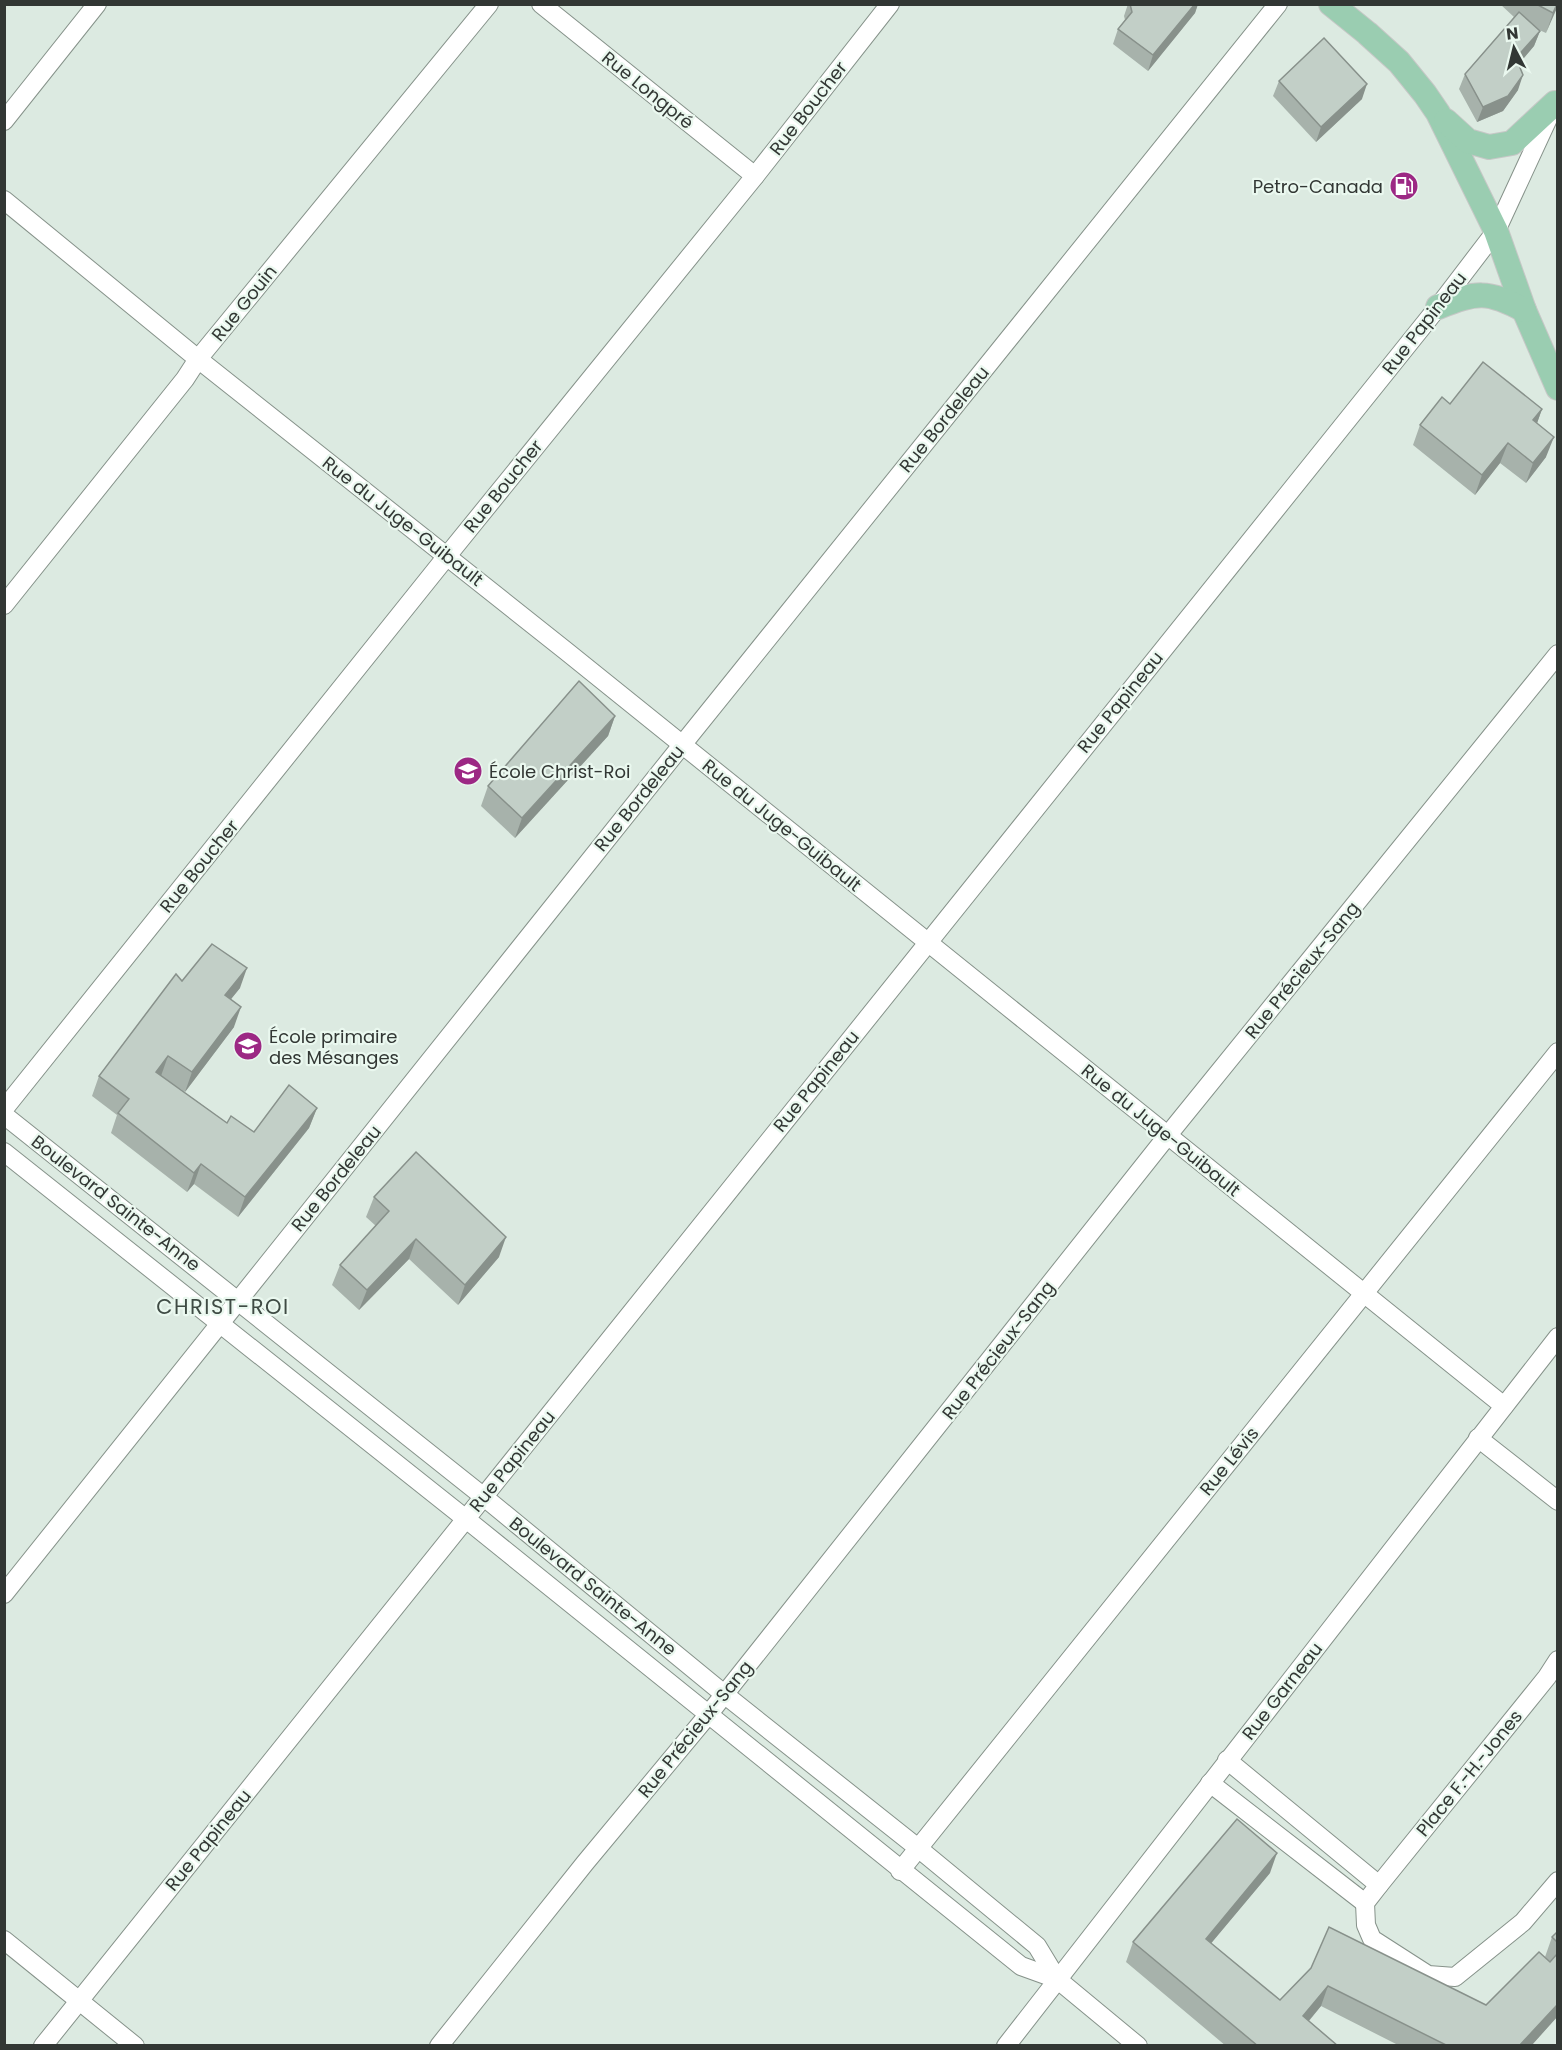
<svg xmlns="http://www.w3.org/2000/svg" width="1562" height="2050" viewBox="0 0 1562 2050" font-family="Poppins,sans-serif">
<rect width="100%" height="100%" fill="#dceae1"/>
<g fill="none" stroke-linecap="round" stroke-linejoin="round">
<g stroke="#86928a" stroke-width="20">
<g id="minor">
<polyline points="541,4 755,176"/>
<polyline points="4,121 97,4"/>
<polyline points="4,200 198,359 566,651 1504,1406"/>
<polyline points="4,605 185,379 198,359 489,4"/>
<polyline points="4,1109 447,556 755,176 890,4"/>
<polyline points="4,1115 484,1497 724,1694 918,1848 1037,1946 1057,1979"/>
<polyline points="4,1152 466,1519 1021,1966 1057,1979 1138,2046"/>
<polyline points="1478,1438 1558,1501"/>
<polyline points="4,1594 682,745 1278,4"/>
<polyline points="1558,1660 1547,1677 1379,1885 1365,1903 1366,1925 1372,1939 1428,1975 1455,1977 1523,1922 1558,1881"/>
<polyline points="1227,1760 1379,1885"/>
<polyline points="1210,1783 1365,1903"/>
<polyline points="900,1871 1558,1052"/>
<polyline points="4,1940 135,2046"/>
<polyline points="43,2046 1438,307 1496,231 1552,110"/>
<polyline points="439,2046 585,1863 708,1715 1168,1135 1558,654"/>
<polyline points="1006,2046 1558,1337"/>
</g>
</g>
<g stroke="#c6c7c6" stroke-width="26">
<g id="major">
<polyline points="1331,4 1367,33 1399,62 1425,94 1438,113 1496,231 1524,310 1558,388"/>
<polyline points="1446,121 1468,141 1489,147 1512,143 1555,103"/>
<path d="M 1438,307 C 1477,292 1487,290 1524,310"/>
</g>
</g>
<use href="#minor" stroke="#fff" stroke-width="18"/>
<use href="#major" stroke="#9acdb1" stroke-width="24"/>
</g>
<g fill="#a7b2ab">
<polygon points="1128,4 1198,4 1195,13 1148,71 1113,44 1118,29 1125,20 1124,16"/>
<polygon points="1500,4 1557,4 1546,33 1537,29 1540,31 1534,46 1519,64 1518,90 1503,111 1477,122 1459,89 1465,74 1514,17"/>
<polygon points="1279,81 1362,99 1316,142 1273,96"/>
<polygon points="1450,404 1542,409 1537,423 1546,457 1526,483 1500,463 1475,495 1413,445 1420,425"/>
<polygon points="615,716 608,736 515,838 481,806 488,786"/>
<polygon points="182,981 240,988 231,999 234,1027 185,1092 173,1084 227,1123 254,1132 317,1108 309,1128 238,1217 194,1184 187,1192 111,1133 117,1115 92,1096 99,1076"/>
<polygon points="374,1197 499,1257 458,1305 409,1259 359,1310 332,1285 340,1265 376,1226 366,1217"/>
<polygon points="1270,1873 1211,1943 1280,2000 1311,1968 1486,2005 1550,1962 1545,1957 1552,1937 1557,1932 1557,2017 1531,2046 1400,2046 1321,2006 1309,2021 1338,2046 1226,2046 1126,1962 1133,1942"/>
</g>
<g fill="#88918b">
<polygon points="1193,4 1198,4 1195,13 1148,71 1153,55"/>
<polygon points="1557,4 1557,8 1546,33 1553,13"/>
<polygon points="1540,31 1534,46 1511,73 1516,58"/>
<polygon points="1523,75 1518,90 1503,111 1477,122 1483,107"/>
<polygon points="1367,84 1362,99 1316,142 1321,127"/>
<polygon points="1542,409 1535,429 1533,420"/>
<polygon points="1554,437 1546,457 1526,483 1533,463"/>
<polygon points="1508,443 1500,463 1475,495 1482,475"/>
<polygon points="615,716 608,736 515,838 522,818"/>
<polygon points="247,968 240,988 218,1015 225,995"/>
<polygon points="241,1007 234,1027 185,1092 192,1072"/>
<polygon points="168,1056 161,1076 156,1072"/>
<polygon points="317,1108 309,1128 238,1217 245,1197"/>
<polygon points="201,1164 194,1184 187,1192 194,1173"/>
<polygon points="506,1237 499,1257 458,1305 465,1285"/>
<polygon points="416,1239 409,1259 359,1310 367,1290"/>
<polygon points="1277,1853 1270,1873 1198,1959 1206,1939"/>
<polygon points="1328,1986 1321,2006 1296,2036 1303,2016"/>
<polygon points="1557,2005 1557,2017 1531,2046 1519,2046"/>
</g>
<g fill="#c2cfc7" stroke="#88918b" stroke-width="1.5">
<polygon points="1130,4 1195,4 1153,55 1118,29 1132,12"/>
<polygon points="1536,4 1557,4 1553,13"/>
<polygon points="1519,12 1540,31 1516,58 1523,75 1508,96 1483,107 1465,74"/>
<polygon points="1324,38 1367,84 1321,127 1279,81"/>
<polygon points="1483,362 1542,409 1533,420 1554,437 1533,463 1508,443 1482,475 1420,425 1442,397 1450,404"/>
<polygon points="579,681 615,716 522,818 488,786"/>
<polygon points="212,944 247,968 225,995 241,1007 192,1072 168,1056 156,1072 227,1123 231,1116 254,1132 289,1085 317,1108 245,1197 201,1164 194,1173 118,1113 129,1099 99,1076 176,974 182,981"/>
<polygon points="416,1152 506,1237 465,1285 416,1239 367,1290 340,1265 389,1211 374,1197"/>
<polygon points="1237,1819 1277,1853 1206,1939 1280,2000 1311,1968 1329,1927 1486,2005 1539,1952 1550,1962 1557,1954 1557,2005 1519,2046 1448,2046 1328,1986 1303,2016 1338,2046 1258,2046 1133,1942"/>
<polygon points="1557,1932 1557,1942 1552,1937"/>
</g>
<defs>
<g id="fuel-disc" transform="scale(1.5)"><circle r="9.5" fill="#9c2884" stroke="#eaf8ef"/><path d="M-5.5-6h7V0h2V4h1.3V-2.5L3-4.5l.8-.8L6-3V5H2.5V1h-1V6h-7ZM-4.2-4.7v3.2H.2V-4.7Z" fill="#fff"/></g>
<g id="school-disc" transform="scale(1.5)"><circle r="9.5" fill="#9c2884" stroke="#eaf8ef"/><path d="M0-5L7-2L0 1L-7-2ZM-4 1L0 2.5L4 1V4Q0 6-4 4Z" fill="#fff"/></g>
</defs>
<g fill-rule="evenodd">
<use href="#fuel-disc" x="1404" y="186"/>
<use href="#school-disc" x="468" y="771"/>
<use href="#school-disc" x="248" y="1046"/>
</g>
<g text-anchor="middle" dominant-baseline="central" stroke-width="4.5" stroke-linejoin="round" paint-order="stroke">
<g font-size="18" fill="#323734" stroke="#eaf8ef">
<text transform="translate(648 90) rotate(39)">Rue Longpré</text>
<text transform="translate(808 108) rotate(-52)">Rue Boucher</text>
<text transform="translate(244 303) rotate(-51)">Rue Gouin</text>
<text transform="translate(1424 323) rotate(-52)">Rue Papineau</text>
<text transform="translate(944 419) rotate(-51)">Rue Bordeleau</text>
<text transform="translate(503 486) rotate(-51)">Rue Boucher</text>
<text transform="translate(403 521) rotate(38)">Rue du Juge-Guibault</text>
<text transform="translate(1120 702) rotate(-51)">Rue Papineau</text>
<text transform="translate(639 798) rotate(-51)">Rue Bordeleau</text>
<text transform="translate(782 825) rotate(39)">Rue du Juge-Guibault</text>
<text transform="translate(199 866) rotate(-51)">Rue Boucher</text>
<text transform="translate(1302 970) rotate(-51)">Rue Précieux-Sang</text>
<text transform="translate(816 1081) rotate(-51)">Rue Papineau</text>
<text transform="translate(1161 1130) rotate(39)">Rue du Juge-Guibault</text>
<text transform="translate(336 1178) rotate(-51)">Rue Bordeleau</text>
<text transform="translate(116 1203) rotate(38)">Boulevard Sainte-Anne</text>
<text transform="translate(998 1350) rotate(-52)">Rue Précieux-Sang</text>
<text transform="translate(512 1461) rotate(-51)">Rue Papineau</text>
<text transform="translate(1229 1461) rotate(-51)">Rue Lévis</text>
<text transform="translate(593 1586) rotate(39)">Boulevard Sainte-Anne</text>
<text transform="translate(1282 1691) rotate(-52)">Rue Garneau</text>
<text transform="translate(695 1729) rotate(-51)">Rue Précieux-Sang</text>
<text transform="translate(1469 1773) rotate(-51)">Place F.-H.-Jones</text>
<text transform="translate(208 1840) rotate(-51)">Rue Papineau</text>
</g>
<g font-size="18" fill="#323734" stroke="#eaf8ef" text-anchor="start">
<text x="1383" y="186" text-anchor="end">Petro-Canada</text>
<text x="489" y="771">École Christ-Roi</text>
<text x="269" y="1036">École primaire<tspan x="269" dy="21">des Mésanges</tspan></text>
</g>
<g font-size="21" letter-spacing="1.5" fill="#3f4b44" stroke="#eaf8ef">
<text x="223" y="1306">CHRIST-ROI</text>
</g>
</g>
<rect width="1562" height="2050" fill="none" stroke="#323734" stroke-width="12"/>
<g transform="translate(1514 48) rotate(353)" stroke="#eaf8ef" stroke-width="4.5" paint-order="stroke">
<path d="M0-4.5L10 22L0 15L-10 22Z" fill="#323734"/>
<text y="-9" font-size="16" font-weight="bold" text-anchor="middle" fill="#323734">N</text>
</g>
</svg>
